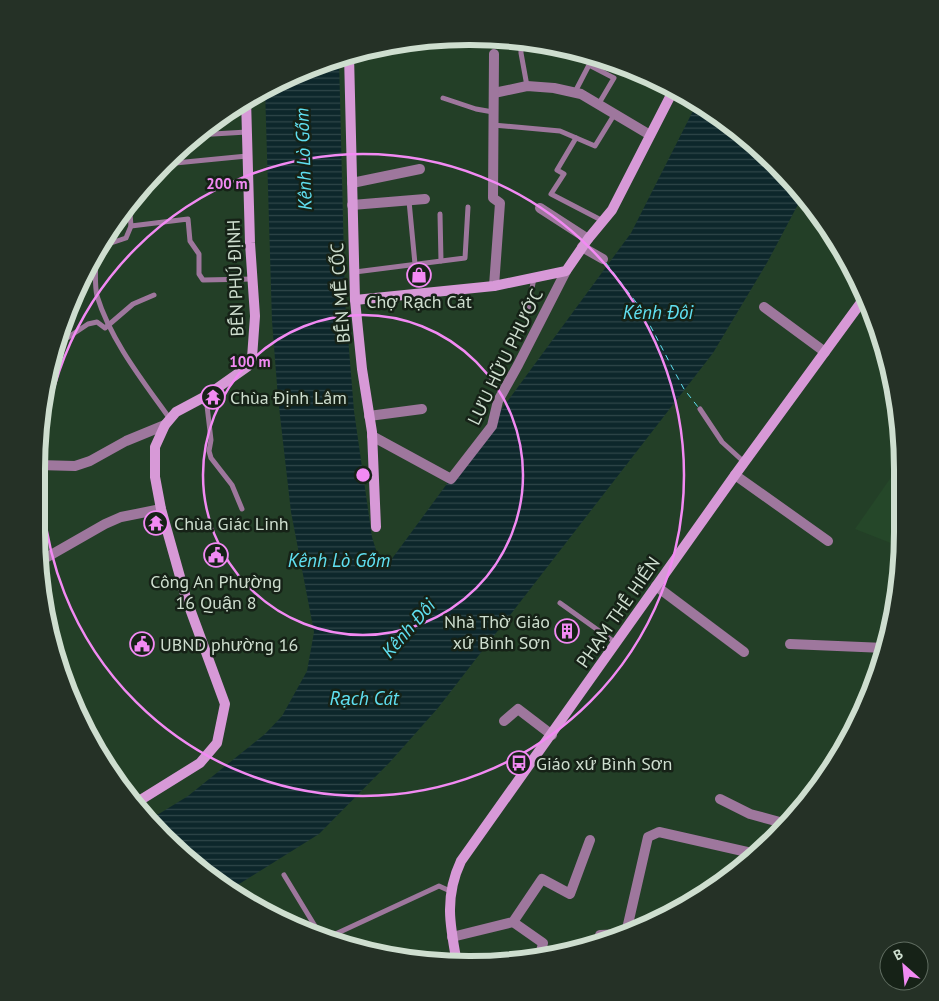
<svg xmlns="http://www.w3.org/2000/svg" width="939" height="1001" viewBox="0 0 939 1001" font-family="'PT Sans',sans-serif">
<defs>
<pattern id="water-rules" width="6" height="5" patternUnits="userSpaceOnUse" patternTransform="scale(1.25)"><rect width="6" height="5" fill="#0d272b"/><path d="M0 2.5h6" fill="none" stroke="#2f4649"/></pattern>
</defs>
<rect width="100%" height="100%" fill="#233f27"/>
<polygon fill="#254729" points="901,463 903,532 901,547 855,529"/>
<polygon fill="url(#water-rules)" points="339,57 345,300 354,411 372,537 377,553 391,560 631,233 697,103 733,126 795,184 803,195 768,261 713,353 438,708 390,762 319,834 231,889 184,857 149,820 188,796 265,734 282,716 307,671 314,632 291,512 278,398 272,321 265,89 330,59"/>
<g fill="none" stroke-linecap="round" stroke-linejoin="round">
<polyline stroke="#60e0f1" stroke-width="1" stroke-dasharray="6 5" stroke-linecap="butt" points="606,263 642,310 672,367 684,389 698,407"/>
<g stroke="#9e779d" stroke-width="5">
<polyline points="521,41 521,53 527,86"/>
<polyline points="575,92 589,65 614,78 598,105"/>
<polyline points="443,98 476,109 493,112"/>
<polyline points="493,125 560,131 595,146 614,115"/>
<polyline points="196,135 247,132"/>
<polyline points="576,138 557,170 564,174 551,194 603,221"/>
<polyline points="165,164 247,156"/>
<polyline points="409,201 415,264"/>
<polyline points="440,214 441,261"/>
<polyline points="131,226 188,219 190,241 199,254 199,274 203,280 253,279"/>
<polyline points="98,250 108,244 126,238 131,226 129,202"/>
<path d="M 96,254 C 96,267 94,283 97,296 C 111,341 143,381 170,419"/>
<polyline points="355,272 465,258 468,207"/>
<polyline points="527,314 534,278"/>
<polyline points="58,338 67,338 88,324 97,322 105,328 133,304 154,295"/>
<polyline points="206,397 211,440 209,451 211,458 232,485 242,509"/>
<polyline points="700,409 722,442 744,462"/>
<polyline points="560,603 616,643"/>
<polyline points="284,875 318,931 324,937 329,937 439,886 450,891"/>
</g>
<g stroke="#9e779d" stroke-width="10">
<polyline points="494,93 527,86 554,88 581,94 650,135"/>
<polyline points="352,183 420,169"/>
<polyline points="352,205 425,199"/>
<polyline points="540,208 588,239"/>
<polyline points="582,247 603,259"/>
<polyline points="494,286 500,203 493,198 494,54"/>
<polyline points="764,307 825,352"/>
<polyline points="369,416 422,409"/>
<polyline points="372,436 451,479 492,426 498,401 518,365 566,271"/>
<polyline points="38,465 75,466 90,461 126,441 165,425"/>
<polyline points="735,475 828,541"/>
<polyline points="42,560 105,524 121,517 161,509"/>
<polyline points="656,586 744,652"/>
<polyline points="790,644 885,648"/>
<polyline points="504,721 518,709 552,735"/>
<polyline points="720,799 750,814 787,824"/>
<polyline points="513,922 543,943 540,956"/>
<polyline points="626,933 648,837 659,832 756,854"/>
<polyline points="600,935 624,934"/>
<polyline points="452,937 513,922 542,879 570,894 590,840"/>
</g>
<g stroke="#d799d7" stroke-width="10">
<polyline points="349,55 355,300 362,369 372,432 376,527"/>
<polyline points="355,300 494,286 566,271 588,239 612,210 674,89"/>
<polyline points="134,804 200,763 217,743 225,704 186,598 161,509 155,477 155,447 165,425 176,412 206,396 247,367 252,358 255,316 250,243 246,99"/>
<path d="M 457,963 C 450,926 444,897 461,861 L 735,475 L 865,297"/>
</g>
</g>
<g fill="none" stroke="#f28af3" stroke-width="2.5">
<circle cx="363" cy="475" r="160"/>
<circle cx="363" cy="475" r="321"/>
</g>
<defs>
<g id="shop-ring" transform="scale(1.25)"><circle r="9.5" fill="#162217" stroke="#f28af3" stroke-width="1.5"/><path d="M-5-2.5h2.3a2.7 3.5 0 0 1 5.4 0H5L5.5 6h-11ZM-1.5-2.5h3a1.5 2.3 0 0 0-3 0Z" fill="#f28af3"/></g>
<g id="temple-ring" transform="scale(1.25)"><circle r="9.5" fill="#162217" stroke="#f28af3" stroke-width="1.5"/><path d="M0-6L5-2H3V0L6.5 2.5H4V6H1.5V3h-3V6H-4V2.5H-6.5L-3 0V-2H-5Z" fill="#f28af3"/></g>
<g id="civic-ring" transform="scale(1.25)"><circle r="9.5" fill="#162217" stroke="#f28af3" stroke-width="1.5"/><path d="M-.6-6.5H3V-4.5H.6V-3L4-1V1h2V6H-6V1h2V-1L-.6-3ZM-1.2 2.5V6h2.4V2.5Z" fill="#f28af3"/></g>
<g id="building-ring" transform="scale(1.25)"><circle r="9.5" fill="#162217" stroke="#f28af3" stroke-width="1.5"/><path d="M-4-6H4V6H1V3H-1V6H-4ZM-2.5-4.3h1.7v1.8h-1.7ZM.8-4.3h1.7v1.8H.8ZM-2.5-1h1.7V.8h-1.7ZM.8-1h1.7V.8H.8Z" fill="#f28af3"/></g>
<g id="bus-ring" transform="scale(1.25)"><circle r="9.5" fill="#162217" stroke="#f28af3" stroke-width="1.5"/><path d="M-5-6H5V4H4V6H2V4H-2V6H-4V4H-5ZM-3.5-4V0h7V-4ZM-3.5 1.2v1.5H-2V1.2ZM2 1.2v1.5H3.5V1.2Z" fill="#f28af3"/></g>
</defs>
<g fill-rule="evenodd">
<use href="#shop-ring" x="419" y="275"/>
<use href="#temple-ring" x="213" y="397"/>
<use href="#temple-ring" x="156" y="523"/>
<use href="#civic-ring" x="216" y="555"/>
<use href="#building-ring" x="567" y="631"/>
<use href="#civic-ring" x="142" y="644"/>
<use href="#bus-ring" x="519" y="763"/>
</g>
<g text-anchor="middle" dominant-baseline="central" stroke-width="5" stroke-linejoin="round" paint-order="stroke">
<g font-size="18" fill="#cedecf" stroke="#162217">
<text transform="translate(235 278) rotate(-92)">BẾN PHÚ ĐỊNH</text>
<text transform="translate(340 293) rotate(-94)">BẾN MỄ CỐC</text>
<text transform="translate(505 357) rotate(-64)">LƯU HỮU PHƯỚC</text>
<text transform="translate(618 612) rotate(-55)">PHẠM THẾ HIỂN</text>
</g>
<g font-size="18" fill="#cedecf" stroke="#162217" text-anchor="start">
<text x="419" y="301" text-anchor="middle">Chợ Rạch Cát</text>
<text x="230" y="397">Chùa Định Lâm</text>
<text x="174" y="523">Chùa Giác Linh</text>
<text x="216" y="581" text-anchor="middle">Công An Phường<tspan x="216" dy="21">16 Quận 8</tspan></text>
<text x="550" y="621" text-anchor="end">Nhà Thờ Giáo<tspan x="550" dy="21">xứ Bình Sơn</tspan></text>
<text x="160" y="644">UBND phường 16</text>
<text x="536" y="763">Giáo xứ Bình Sơn</text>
</g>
<g font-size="19" font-style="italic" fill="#60e0f1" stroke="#162217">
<text transform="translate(303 159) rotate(-92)">Kênh Lò Gốm</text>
<text x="658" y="312">Kênh Đôi</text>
<text x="339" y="560">Kênh Lò Gốm</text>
<text transform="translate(408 628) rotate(-49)">Kênh Đôi</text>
<text x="364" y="698">Rạch Cát</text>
</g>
</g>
<path d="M0 0H939V1001H0ZM469 45H470A424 424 0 0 1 894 469V532A424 424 0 0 1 470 956H469A424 424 0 0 1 45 532V469A424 424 0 0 1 469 45Z" fill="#253126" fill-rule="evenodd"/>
<path fill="none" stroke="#cedecf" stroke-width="6" d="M469 45H470A424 424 0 0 1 894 469V532A424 424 0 0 1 470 956H469A424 424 0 0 1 45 532V469A424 424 0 0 1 469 45Z"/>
<circle cx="363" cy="475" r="8" fill="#f28af3" stroke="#162217" stroke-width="2.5"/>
<g font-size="15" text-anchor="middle" font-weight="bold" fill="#f28af3" stroke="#162217" stroke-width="5" stroke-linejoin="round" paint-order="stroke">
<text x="227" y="189">200 m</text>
<text x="250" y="367">100 m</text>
</g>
<g transform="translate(904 966) rotate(333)"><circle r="24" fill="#162217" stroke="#606d61"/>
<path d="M0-4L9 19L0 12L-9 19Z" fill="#f28af3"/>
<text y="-8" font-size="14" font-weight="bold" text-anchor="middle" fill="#cedecf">B</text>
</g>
</svg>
